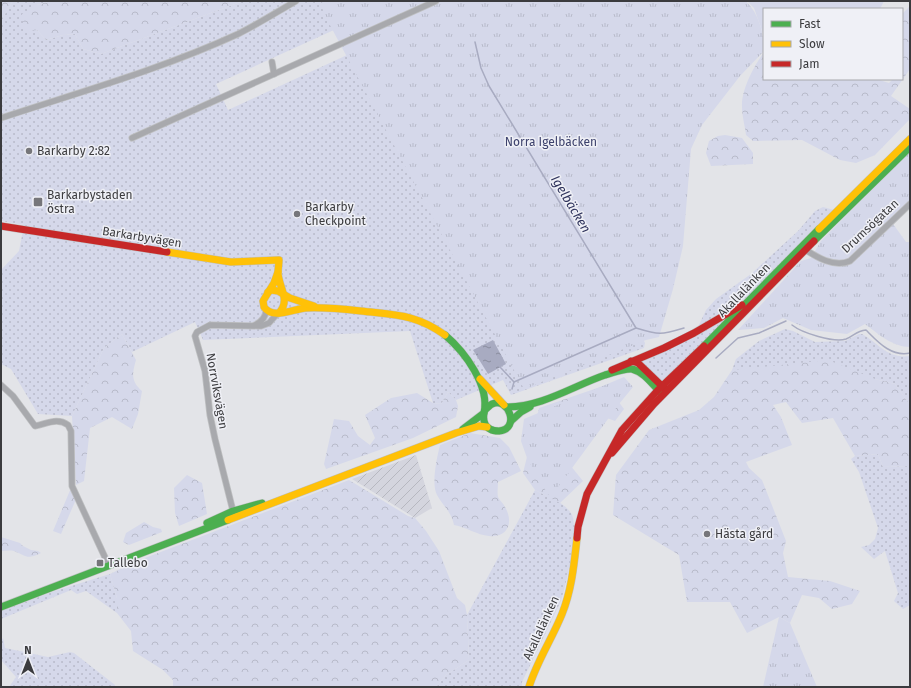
<svg xmlns="http://www.w3.org/2000/svg" width="911" height="688" viewBox="0 0 911 688" font-family="'Fira Sans',sans-serif">
<defs>
<pattern id="industrial-furrows" width="10" height="10" patternUnits="userSpaceOnUse"><rect width="10" height="10" fill="#d4d5de"/><path d="M-1 1l2-2M0 10L10 0M9 11l2-2" fill="none" stroke="#b7b8c0"/></pattern>
<pattern id="grass-dots" width="8" height="8" patternUnits="userSpaceOnUse"><rect width="8" height="8" fill="#d5d8ea"/><path d="M2 2h.1M6 6h.1" fill="none" stroke="#b8baca" stroke-width="1.8" stroke-linecap="round"/></pattern>
<pattern id="forest-crowns" width="20" height="18" patternUnits="userSpaceOnUse"><rect width="20" height="18" fill="#d5d8ea"/><path d="M2 6a3 3 0 1 1 6 0M12 15a3 3 0 1 1 6 0" fill="none" stroke="#b8baca"/></pattern>
<pattern id="park-tufts" width="24" height="20" patternUnits="userSpaceOnUse"><rect width="24" height="20" fill="#d5d8ea"/><path d="M3 7l-1-3M5 7V3M7 7l1-3M15 17l-1-3M17 17v-4M19 17l1-3" fill="none" stroke="#b8baca"/></pattern>
<pattern id="water-ripples" width="26" height="14" patternUnits="userSpaceOnUse"><rect width="26" height="14" fill="#a8abc1"/><path d="M2 4q2-2 4 0t4 0M15 11q2-2 4 0t4 0" fill="none" stroke="#8a8c9e"/></pattern>
</defs>
<rect width="100%" height="100%" fill="#e3e4e8"/>
<polygon fill="url(#industrial-furrows)" points="416,455 432,508 415,518 352,479"/>
<g fill="url(#grass-dots)">
<polygon points="13,1 51,1 37,5 37,30 46,40 63,35 75,34 83,49 101,54 243,1 394,1 393,3 216,84 228,110 464,1 687,146 641,335 645,343 644,348 511,395 503,380 456,400 448,392 441,404 433,403 410,331 203,340 195,322 132,352 122,334 104,348 72,416 38,414 11,369 1,364 1,270 19,251 24,225 1,221 1,18 3,17"/>
<polygon points="823,207 834,210 749,296 698,327 706,310 716,299 751,274 798,231 815,211"/>
<polygon points="735,313 662,381 640,362"/>
<path d="M 785,329 L 793,331 L 815,342 L 845,341 L 859,334 L 862,334 C 880,344 887,359 910,356 L 910,405 L 895,384 L 875,379 L 732,370 L 736,359 L 759,341 Z"/>
<polygon points="878,454 883,467 910,466 910,605 903,609 894,601 898,593 885,551 874,559 861,547 869,545 875,539 878,528 859,472 851,459 855,456"/>
<path d="M 535,490 C 546,496 564,502 571,513 C 580,526 566,585 561,601 L 522,682 L 522,687 L 436,687 L 446,675 L 469,660 L 467,615 Z"/>
<polygon points="110,574 117,598 117,613 86,591 77,594 71,590 1,619 1,611 55,591"/>
<polygon points="3,638 5,648 48,657 70,652 74,653 110,681 115,685 115,687 9,687 16,677 1,660 1,641"/>
</g>
<g fill="url(#forest-crowns)">
<polygon points="1,1 13,1 3,17 1,18"/>
<polygon points="51,1 243,1 101,54 83,49 75,34 63,35 46,40 37,30 25,32 22,14 37,5"/>
<path d="M 910,5 L 910,69 L 891,96 L 910,109 L 910,119 L 875,155 L 856,163 L 840,160 L 802,140 L 753,141 L 746,135 C 745,126 742,116 742,107 C 741,90 754,66 764,52 L 764,79 L 876,79 L 889,83 L 893,79 L 902,79 L 902,14 L 908,8 Z"/>
<polygon points="725,135 742,138 753,153 753,164 711,166 706,153 709,141 718,136"/>
<path d="M 122,334 L 136,360 C 132,374 131,381 142,391 L 138,414 L 132,429 L 112,417 L 90,428 L 84,481 L 76,485 L 72,416 L 104,348 Z"/>
<polygon points="828,360 875,379 895,384 910,405 910,466 883,467 878,454 855,456 833,418 802,423 786,402 773,405 781,417 792,445 746,462 749,468 762,480 786,541 783,553 788,577 830,581 860,591 852,604 832,609 819,598 802,595 790,623 779,617 747,633 730,602 687,602 679,555 613,515 616,475 649,430 699,410 714,397 732,370"/>
<polygon points="606,385 624,409 615,421 599,415 570,465 583,481 560,503 535,490 523,473 539,408"/>
<polygon points="448,392 456,400 458,406 456,417 413,438 326,469 324,464 334,419 349,421 358,436 370,445 375,438 365,415 391,398 417,393 433,403 441,404"/>
<path d="M 470,433 L 500,438 L 509,447 L 521,471 L 498,482 C 498,487 497,492 498,497 C 500,501 503,503 505,507 C 514,522 508,538 489,536 C 477,535 466,527 454,525 C 451,511 443,506 437,495 C 431,484 437,457 440,445 Z"/>
<polygon points="187,475 202,483 207,514 179,526 175,513 174,488"/>
<polygon points="349,480 408,516 415,518 426,531 439,551 457,598 465,605 467,615 469,660 446,675 436,687 173,687 173,680 163,670 133,651 131,631 117,613 117,598 110,574 137,561"/>
<polygon points="71,488 77,497 61,534 53,531"/>
<polygon points="144,522 153,527 161,529 162,532 129,545 123,542 126,533"/>
<path d="M 1,537 L 20,543 L 23,546 L 31,550 L 38,551 L 41,553 C 26,560 27,556 14,551 C 10,550 5,551 1,551 Z"/>
</g>
<g fill="url(#park-tufts)">
<path d="M 322,1 L 746,1 C 759,14 764,33 764,51 L 740,76 L 702,125 L 691,149 L 683,246 L 673,289 L 659,337 L 646,340 L 524,389 L 323,12 Z"/>
<path d="M 910,151 L 910,202 L 891,221 L 906,242 L 910,242 L 910,347 C 893,347 878,334 865,324 L 847,334 L 811,330 L 783,318 L 764,328 L 738,330 L 801,261 L 811,258 L 821,241 Z"/>
<polygon points="624,377 633,387 619,404 550,498 527,458 521,441 524,419"/>
<polygon points="779,617 790,623 817,687 763,687"/>
</g>
<polygon fill="#d5d8ea" points="747,1 884,1 880,9 764,9 764,36 754,8"/>
<polygon fill="url(#water-ripples)" points="493,340 506,364 488,374 473,350"/>
<g fill="none" stroke-linecap="round" stroke-linejoin="round">
<g stroke="#a8abc1" stroke-width="1.5">
<path d="M 475,42 L 481,68 L 489,86 L 636,328 C 659,335 661,335 684,328"/>
<path d="M 792,325 C 802,333 834,343 846,339 C 854,336 856,331 866,330 C 878,342 891,357 910,353"/>
<polyline points="716,358 738,338 759,333 786,321"/>
<polyline points="500,367 514,382 636,328"/>
<polyline points="512,389 514,382"/>
</g>
<g stroke="#bfc0c2" stroke-width="7">
<g id="street">
<polyline points="272,62 274,74"/>
<path d="M 1,118 C 80,92 162,69 238,34 C 258,24 277,12 296,1"/>
<polyline points="132,138 436,1"/>
<path d="M 803,248 C 816,257 834,268 850,261 L 910,204"/>
<path d="M 255,325 C 261,322 266,317 266,310"/>
<path d="M 1,385 L 13,396 L 35,426 C 47,424 57,417 68,425 L 71,431 L 72,486 L 109,566"/>
<polyline points="234,515 215,439 210,415 205,371 195,336 197,332 210,325 261,326 269,323 277,314"/>
</g>
</g>
<g stroke="#bfc0c2" stroke-width="8">
<g id="fast">
<polyline points="814,241 910,147"/>
<path d="M 445,335 C 465,352 490,386 484,413 L 463,429"/>
<polyline points="704,346 819,229"/>
<path d="M 507,407 C 542,407 573,386 605,375 C 613,373 624,368 632,369 C 644,372 652,384 660,392"/>
<path d="M 484,413 C 483,419 484,426 490,429 C 493,431 496,431 499,431 C 521,429 508,396 492,404 C 490,405 487,408 485,410"/>
<polyline points="511,421 521,412 530,407"/>
<polyline points="207,523 233,511 262,503"/>
<polyline points="1,607 228,520"/>
</g>
</g>
<g stroke="#bfc0c2" stroke-width="8">
<g id="slow">
<polyline points="819,229 910,139"/>
<path d="M 167,252 L 231,262 L 279,260 C 279,264 278,269 278,273 C 279,288 291,300 279,313"/>
<path d="M 278,272 L 274,283 L 263,301 L 264,307 C 273,320 293,309 306,308 C 325,307 343,309 361,311 C 395,315 416,314 445,335"/>
<polyline points="268,292 271,290 278,291 290,298 314,306"/>
<polyline points="480,379 504,405"/>
<polyline points="228,520 456,433 479,426 487,427"/>
<path d="M 529,687 C 537,661 552,639 562,614 C 572,589 574,564 577,538"/>
</g>
</g>
<g stroke="#bfc0c2" stroke-width="8">
<g id="jam">
<polyline points="1,226 167,252"/>
<polyline points="631,361 638,363 664,388"/>
<polyline points="612,370 664,348 694,333 742,305"/>
<polyline points="612,453 654,404 814,241"/>
<polyline points="577,538 578,527 587,494 622,430 658,390 704,346"/>
</g>
</g>
<use href="#street" stroke="#a8a9ad" stroke-width="5.5"/>
<use href="#fast" stroke="#4caf50" stroke-width="7"/>
<use href="#slow" stroke="#ffc107" stroke-width="7"/>
<use href="#jam" stroke="#c62828" stroke-width="7"/>
</g>
<g fill="#76767a" stroke="#eff0f6" stroke-width="1.5">
<circle cx="29" cy="151" r="4"/>
<rect x="33" y="197" width="10" height="10" rx="2"/>
<circle cx="297" cy="214" r="4"/>
<circle cx="707" cy="534" r="4"/>
<rect x="96" y="559" width="8" height="8" rx="2"/>
</g>
<g text-anchor="middle" dominant-baseline="central" stroke-width="3" stroke-linejoin="round" paint-order="stroke">
<g font-size="12" fill="#3c416c" stroke="#eff0f6">
<text x="551" y="142">Norra Igelbäcken</text>
</g>
<g font-size="12" fill="#3b3b3e" stroke="#eff0f6" text-anchor="start">
<text x="37" y="151">Barkarby 2:82</text>
<text x="47" y="195">Barkarbystaden<tspan x="47" dy="14">östra</tspan></text>
<text x="305" y="207">Barkarby<tspan x="305" dy="14">Checkpoint</tspan></text>
<text x="715" y="534">Hästa gård</text>
<text x="108" y="563">Tallebo</text>
</g>
<g font-size="12" fill="#3b3b3e" stroke="#eff0f6">
<text transform="translate(870 226) rotate(-43)">Drumsögatan</text>
<text transform="translate(142 237) rotate(9)">Barkarbyvägen</text>
<text transform="translate(744 290) rotate(-46)">Akallalänken</text>
<text transform="translate(217 391) rotate(80)">Norrviksvägen</text>
<text transform="translate(541 628) rotate(-65)">Akallalänken</text>
</g>
<g font-size="13" font-style="italic" fill="#2f335c" stroke="#eff0f6">
<text transform="translate(571 204) rotate(59)">Igelbäcken</text>
</g>
</g>
<rect width="911" height="688" fill="none" stroke="#3b3b3e" stroke-width="4"/>
<rect x="763" y="8" width="140" height="72" fill="#eff0f6" stroke="#a7a8ac"/>
<rect x="771" y="21" width="20" height="6" fill="#4caf50" stroke="#a7a8ac"/>
<text x="799" y="28" font-size="12" fill="#3b3b3e">Fast</text>
<rect x="771" y="41" width="20" height="6" fill="#ffc107" stroke="#a7a8ac"/>
<text x="799" y="48" font-size="12" fill="#3b3b3e">Slow</text>
<rect x="771" y="61" width="20" height="6" fill="#c62828" stroke="#a7a8ac"/>
<text x="799" y="68" font-size="12" fill="#3b3b3e">Jam</text>
<g transform="translate(28 660)" stroke="#eff0f6" stroke-width="3" paint-order="stroke">
<path d="M0-3L7 15L0 10L-7 15Z" fill="#3b3b3e"/>
<text y="-6" font-size="11" font-weight="bold" text-anchor="middle" fill="#3b3b3e">N</text>
</g>
</svg>
